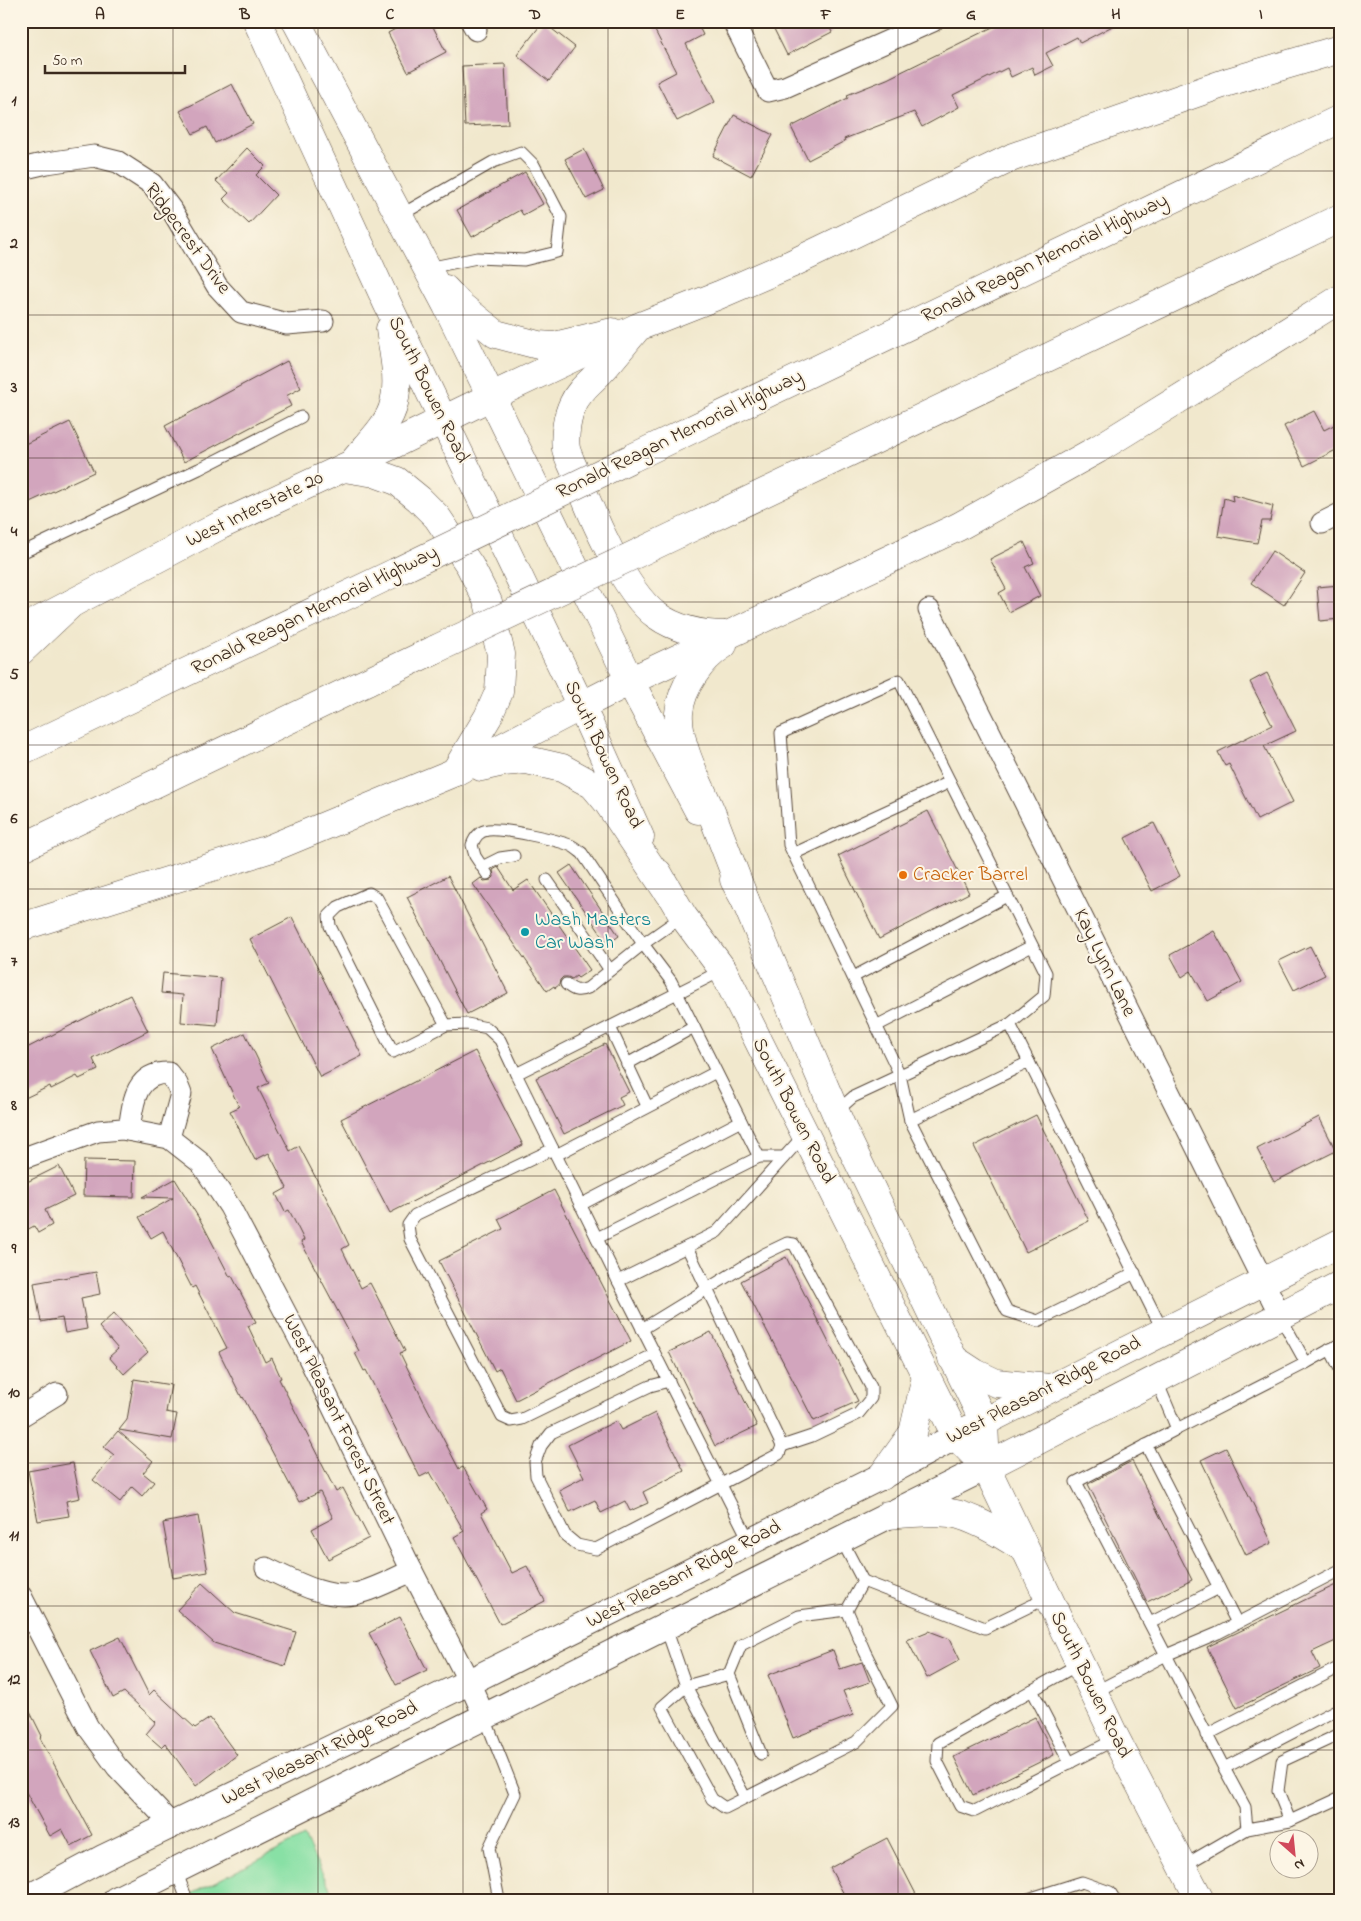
<svg xmlns="http://www.w3.org/2000/svg" width="1361" height="1921" viewBox="0 0 1361 1921" font-family="'Indie Flower',sans-serif">
<rect width="100%" height="100%" fill="#fcf5e5"/>
<filter id="ink" filterUnits="userSpaceOnUse"><feTurbulence type="fractalNoise" baseFrequency=".02" numOctaves="2"/><feDisplacementMap in="SourceGraphic" scale="10" xChannelSelector="R" yChannelSelector="G"/><feConvolveMatrix kernelMatrix="1 2 1 2 8 2 1 2 1" color-interpolation-filters="sRGB"/></filter>
<filter id="wash" filterUnits="userSpaceOnUse"><feTurbulence type="fractalNoise" baseFrequency=".0096" numOctaves="4" result="noise"/><feDisplacementMap in="SourceGraphic" scale="20" xChannelSelector="R" yChannelSelector="G"/><feGaussianBlur stdDeviation="1.12" result="paint"/><feColorMatrix in="noise" values="0 0 0 0 0 0 0 0 0 0 0 0 0 0 0 0 0 1.4 0 .05"/><feComposite in="paint" operator="in"/></filter>
<g filter="url(#wash)">
<rect width="100%" height="100%" fill="#f1e8cd"/>
<polygon fill="#88e0a5" stroke="#628562" points="304,1837 336,1900 179,1900"/>
<g id="blocks">
<g fill="#d2a5bd">
<polygon points="410,21 430,21 446,52 408,72 388,33"/>
<polygon points="650,21 696,21 703,35 686,44 715,102 677,121 657,82 676,72"/>
<polygon points="770,21 826,21 832,32 787,55"/>
<polygon points="1005,21 1122,21 1080,43 1077,37 1046,53 1053,66 1035,75 1032,67 1011,77 1007,68 953,95 959,107 922,127 914,112 844,139 845,141 808,160 791,127 848,98 847,95 887,79"/>
<polygon points="543,22 575,47 549,81 517,55"/>
<polygon points="505,64 508,124 465,126 462,66"/>
<polygon points="232,84 253,124 215,143 207,127 193,134 180,111"/>
<polygon points="734,115 773,135 751,176 713,156"/>
<polygon points="247,148 265,166 256,175 276,195 249,224 223,199 229,193 216,181"/>
<polygon points="584,149 604,190 586,199 565,159"/>
<polygon points="525,172 543,204 523,215 520,210 472,237 457,210"/>
<polygon points="287,361 301,388 286,396 291,406 184,462 165,426"/>
<polygon points="1314,411 1324,430 1340,422 1340,448 1304,466 1284,426"/>
<polygon points="70,422 94,472 21,506 21,446"/>
<polygon points="1232,495 1273,506 1270,521 1262,521 1257,543 1218,536 1224,498 1233,501"/>
<polygon points="1024,542 1034,563 1025,567 1040,596 1009,612 999,593 1006,589 990,559"/>
<polygon points="1272,551 1305,573 1284,605 1251,583"/>
<polygon points="1340,585 1340,619 1320,621 1317,587"/>
<polygon points="1267,673 1296,731 1264,746 1293,802 1257,820 1229,764 1225,766 1218,752 1272,725 1250,682"/>
<polygon points="928,811 969,893 879,939 838,856"/>
<polygon points="1154,823 1180,876 1152,891 1125,838"/>
<polygon points="571,865 619,936 608,944 559,873"/>
<polygon points="498,867 513,890 528,880 590,970 578,978 576,976 572,979 568,977 563,977 560,980 559,985 555,988 554,986 547,991 473,884 481,878 484,881 491,880 494,877 493,870"/>
<polygon points="448,876 508,993 467,1014 407,897"/>
<polygon points="292,917 362,1056 320,1077 250,939"/>
<polygon points="1214,931 1242,982 1208,1001 1191,971 1182,977 1170,955"/>
<polygon points="1310,946 1325,975 1294,990 1279,961"/>
<polygon points="163,973 221,978 217,1025 181,1022 183,995 161,993"/>
<polygon points="130,995 148,1031 93,1059 98,1070 79,1079 77,1076 51,1089 50,1086 21,1100 21,1051"/>
<polygon points="245,1033 269,1083 258,1088 290,1151 299,1146 327,1199 349,1245 342,1249 361,1288 370,1283 382,1306 405,1351 400,1353 425,1404 459,1469 463,1467 487,1509 481,1513 512,1573 527,1566 545,1601 500,1624 454,1537 464,1531 430,1472 420,1477 366,1370 364,1371 355,1353 359,1351 301,1242 304,1240 289,1210 285,1212 276,1194 287,1188 269,1153 255,1160 230,1111 239,1107 212,1049"/>
<polygon points="605,1044 629,1092 619,1097 623,1105 564,1134 536,1078"/>
<polygon points="475,1051 523,1145 390,1213 341,1119"/>
<polygon points="1036,1115 1089,1221 1026,1252 974,1146"/>
<polygon points="1319,1117 1336,1151 1274,1182 1257,1149"/>
<polygon points="84,1160 135,1161 134,1197 83,1196"/>
<polygon points="59,1166 74,1196 45,1210 52,1225 38,1233 34,1226 21,1233 21,1185"/>
<polygon points="175,1179 203,1225 230,1277 232,1276 256,1322 248,1326 265,1362 272,1358 281,1378 279,1379 336,1492 343,1488 369,1538 328,1559 312,1529 333,1518 320,1492 299,1502 243,1397 242,1398 219,1352 227,1348 195,1286 192,1288 163,1231 151,1238 139,1217 173,1198 142,1197"/>
<polygon points="554,1190 631,1341 516,1400 500,1368 495,1371 439,1261 503,1229 498,1219"/>
<polygon points="786,1257 858,1401 814,1421 741,1281"/>
<polygon points="96,1272 100,1294 81,1298 87,1329 65,1333 62,1318 41,1322 34,1283"/>
<polygon points="114,1313 148,1352 124,1374 109,1357 118,1349 99,1327"/>
<polygon points="711,1332 757,1426 715,1446 669,1352"/>
<polygon points="134,1379 171,1385 166,1412 177,1414 172,1439 119,1430 127,1420"/>
<polygon points="655,1413 684,1471 643,1492 648,1503 630,1511 625,1501 601,1513 595,1500 570,1512 559,1490 584,1477 568,1445 616,1421 621,1430"/>
<polygon points="118,1431 153,1461 143,1473 154,1482 142,1496 132,1487 120,1502 93,1480 114,1455 104,1447"/>
<polygon points="1226,1448 1272,1543 1246,1555 1201,1460"/>
<polygon points="1132,1461 1192,1580 1147,1602 1088,1484"/>
<polygon points="73,1463 80,1498 66,1501 69,1516 38,1521 28,1471"/>
<polygon points="198,1516 208,1572 173,1578 163,1523"/>
<polygon points="202,1583 235,1613 296,1632 285,1666 214,1643 177,1610"/>
<polygon points="1340,1583 1340,1639 1312,1652 1320,1668 1237,1708 1207,1647"/>
<polygon points="400,1617 427,1670 396,1685 369,1633"/>
<polygon points="929,1631 950,1639 960,1660 927,1678 907,1640"/>
<polygon points="120,1637 149,1695 154,1690 195,1728 210,1718 237,1755 196,1786 165,1743 161,1747 146,1734 156,1722 124,1692 113,1698 90,1651"/>
<polygon points="833,1650 840,1669 862,1662 870,1682 843,1691 853,1715 793,1738 768,1675"/>
<polygon points="21,1694 42,1736 40,1738 92,1835 71,1846 62,1829 50,1836 21,1783"/>
<polygon points="1035,1717 1054,1755 973,1795 954,1757"/>
<polygon points="887,1838 919,1900 847,1900 830,1868"/>
</g>
</g>
</g>
<g filter="url(#ink)">
<use href="#blocks" fill-opacity="0" stroke="#564638" stroke-width="1"/>
<g fill="none" stroke-linecap="round" stroke-linejoin="round">
<g stroke="#564638" stroke-width="13">
<g id="service">
<polyline points="399,216 493,162 521,152 534,165 561,217 557,252 524,260 477,258 428,268"/>
<polyline points="21,553 199,469 301,417"/>
<polyline points="793,854 950,782"/>
<polyline points="482,867 500,858 514,856"/>
<path d="M 487,874 L 475,856 L 472,845 C 475,837 479,831 488,830 C 503,828 559,840 572,846 C 576,848 579,851 582,853 L 643,944 L 588,988 C 578,992 574,991 566,984"/>
<polyline points="547,880 610,970"/>
<polyline points="683,916 643,944 671,981 759,1157"/>
<polyline points="853,977 1007,896"/>
<polyline points="1010,1024 1044,996 1046,973 899,680 781,733 789,845 900,1075 910,1120 1007,1311 1038,1321 1135,1273"/>
<polyline points="446,1025 377,898 369,893 338,907 329,916 330,926 393,1052 446,1025 467,1024 487,1028 500,1040 516,1074"/>
<polyline points="876,1026 1032,946"/>
<polyline points="610,1027 647,1106"/>
<polyline points="627,1064 694,1027"/>
<polyline points="836,1112 853,1097 1010,1024 1163,1331"/>
<polyline points="910,1120 1029,1062"/>
<polyline points="553,1149 415,1215 408,1225 410,1239 502,1417 511,1421 522,1419 655,1354"/>
<polyline points="556,1155 716,1072"/>
<polyline points="580,1205 741,1121"/>
<polyline points="597,1238 759,1157 784,1157"/>
<polyline points="618,1281 516,1074 723,970"/>
<polyline points="642,1329 764,1254 787,1243 794,1244 871,1387 871,1398 858,1414 812,1436 782,1446"/>
<polyline points="1330,1349 1340,1369"/>
<polyline points="1306,1363 1340,1344"/>
<polyline points="669,1381 650,1386 551,1433 541,1446 535,1462 536,1476 565,1535 577,1545 596,1549 779,1454 782,1446 687,1247"/>
<polyline points="1177,1429 1306,1363 1280,1316"/>
<polyline points="1146,1445 1237,1623"/>
<polyline points="841,1539 863,1581 847,1610"/>
<polyline points="750,1542 618,1281 717,1232 805,1134"/>
<polyline points="1340,1570 1218,1633 1166,1655 1224,1768 1340,1708"/>
<polyline points="863,1581 985,1628 1047,1598"/>
<polyline points="1150,1623 1219,1588"/>
<polyline points="665,1625 686,1686 662,1707 712,1799 725,1808 856,1742 892,1706 865,1652 847,1610"/>
<polyline points="1079,1664 938,1743 937,1761 960,1806 975,1811 1116,1739"/>
<polyline points="729,1674 686,1686 745,1797"/>
<polyline points="1032,1690 1070,1763"/>
<polyline points="1093,1693 1166,1655 1076,1482 1177,1429 1156,1379"/>
<polyline points="485,1718 515,1794 489,1848 499,1900"/>
<polyline points="1206,1735 1340,1667"/>
<polyline points="761,1754 729,1674 741,1645 799,1616 847,1610"/>
<polyline points="1224,1768 1245,1807 1247,1829"/>
<polyline points="1290,1821 1278,1791 1282,1761 1340,1734"/>
<polyline points="1183,1866 1247,1829 1290,1821 1340,1798"/>
<polyline points="176,1870 187,1900"/>
<polyline points="1025,1900 1082,1882 1110,1892 1115,1900"/>
</g>
</g>
<g stroke="#564638" stroke-width="23">
<g id="minor">
<polyline points="471,21 476,30"/>
<polyline points="733,21 768,91 785,87 933,21"/>
<polyline points="21,169 47,163 94,156 118,162 152,184 173,212 217,286 241,312 287,324 323,321"/>
<polyline points="1322,523 1340,514"/>
<polyline points="929,610 1280,1315"/>
<path d="M 129,1130 C 133,1104 134,1073 168,1073 L 177,1084 L 181,1094 L 169,1138"/>
<polyline points="21,1159 98,1131 122,1129 169,1138 201,1163 230,1207 304,1348 412,1571 469,1682 485,1718"/>
<polyline points="21,1416 57,1394"/>
<path d="M 266,1568 C 293,1581 332,1603 362,1592 C 379,1587 395,1578 412,1571"/>
<polyline points="21,1596 88,1727 117,1767 172,1825"/>
</g>
</g>
<g stroke="#564638" stroke-width="28">
<g id="tertiary">
<polyline points="24,1900 103,1858 469,1682 882,1476 956,1436"/>
<polyline points="116,1900 986,1467"/>
</g>
</g>
<g stroke="#564638" stroke-width="29">
<g id="secondary">
<polyline points="257,21 387,303 581,706 640,837"/>
<polyline points="296,21 447,306 630,681 698,810"/>
<polyline points="445,289 461,306 496,334 538,345 554,346 612,332"/>
<path d="M 355,460 C 368,444 390,424 394,403 C 400,378 393,353 390,329"/>
<polyline points="344,468 375,473 397,481 419,499 437,517 470,566 488,602 501,654 499,692 488,717 455,772"/>
<polyline points="21,630 221,525 388,447 492,396"/>
<polyline points="581,706 630,681"/>
<polyline points="658,873 683,916 723,970 956,1436 986,1467 1116,1739 1200,1900"/>
<polyline points="734,880 745,900 843,1130 984,1422 986,1467"/>
<polyline points="952,1358 975,1373 996,1383 1050,1388"/>
<polyline points="968,1430 1340,1243"/>
<polyline points="986,1467 1340,1285"/>
<polyline points="882,1476 913,1433 926,1377"/>
<path d="M 888,1515 C 909,1513 930,1511 950,1513 C 973,1516 1004,1536 1023,1548"/>
</g>
</g>
<g stroke="#564638" stroke-width="29">
<g id="motorway">
<path d="M 634,332 C 623,345 613,358 602,370 C 592,381 579,390 573,404 C 567,416 564,436 566,449 C 568,457 573,466 576,474 C 590,511 624,592 656,615 C 677,630 702,635 727,635"/>
<polyline points="492,396 638,327 719,295 791,264 1013,157 1228,82 1340,49"/>
<polyline points="632,458 1340,119"/>
<polyline points="678,534 1340,218"/>
<path d="M 723,645 C 702,658 681,687 679,713 C 677,745 700,785 712,814 C 723,843 734,872 745,900"/>
<polyline points="21,651 71,604"/>
<polyline points="630,681 958,527 1098,449 1340,299"/>
<polyline points="21,751 396,572"/>
<polyline points="481,767 503,762 527,760 562,768 593,785 608,803 669,894"/>
<polyline points="21,848 436,649"/>
<polyline points="21,927 269,849 455,772 581,706"/>
</g>
</g>
<use href="#service" stroke="#fff" stroke-width="11"/>
<use href="#minor" stroke="#fff" stroke-width="21"/>
<use href="#tertiary" stroke="#fff" stroke-width="26"/>
<use href="#secondary" stroke="#fff" stroke-width="28"/>
<use href="#motorway" stroke="#fff" stroke-width="28"/>
<g stroke="#564638" stroke-width="29" stroke-linecap="butt">
<g id="motorway-bridge">
<polyline points="396,572 632,458"/>
<polyline points="436,649 678,534"/>
</g>
</g>
<use href="#motorway-bridge" stroke="#fff" stroke-width="28"/>
</g>
</g>
<path fill="none" stroke="#3b2a1e" stroke-width="1" stroke-opacity="0.55" d="M 173,21 L 173,1900M 318,21 L 318,1900M 463,21 L 463,1900M 608,21 L 608,1900M 753,21 L 753,1900M 898,21 L 898,1900M 1043,21 L 1043,1900M 1188,21 L 1188,1900M 21,171 L 1340,171M 21,315 L 1340,315M 21,458 L 1340,458M 21,602 L 1340,602M 21,745 L 1340,745M 21,889 L 1340,889M 21,1032 L 1340,1032M 21,1176 L 1340,1176M 21,1319 L 1340,1319M 21,1463 L 1340,1463M 21,1606 L 1340,1606M 21,1750 L 1340,1750"/>
<circle fill="#e8710a" stroke="#fcf5e5" stroke-width="2" cx="903" cy="875" r="5"/>
<circle fill="#0f9aa8" stroke="#fcf5e5" stroke-width="2" cx="525" cy="932" r="5"/>
<g text-anchor="middle" dominant-baseline="central" stroke-width="4" stroke-linejoin="round" paint-order="stroke">
<g font-size="20" fill="#3b2a1e" stroke="#fcf5e5">
<text transform="translate(187 239) rotate(54)">Ridgecrest Drive</text>
<text transform="translate(1045 259) rotate(-26)">Ronald Reagan Memorial Highway</text>
<text transform="translate(428 390) rotate(64)">South Bowen Road</text>
<text transform="translate(680 435) rotate(-26)">Ronald Reagan Memorial Highway</text>
<text transform="translate(255 510) rotate(-26)">West Interstate 20</text>
<text transform="translate(315 611) rotate(-26)">Ronald Reagan Memorial Highway</text>
<text transform="translate(603 755) rotate(65)">South Bowen Road</text>
<text transform="translate(1104 963) rotate(64)">Kay Lynn Lane</text>
<text transform="translate(793 1111) rotate(63)">South Bowen Road</text>
<text transform="translate(1044 1391) rotate(-27)">West Pleasant Ridge Road</text>
<text transform="translate(338 1420) rotate(64)">West Pleasant Forest Street</text>
<text transform="translate(684 1575) rotate(-27)">West Pleasant Ridge Road</text>
<text transform="translate(1090 1685) rotate(64)">South Bowen Road</text>
<text transform="translate(320 1754) rotate(-26)">West Pleasant Ridge Road</text>
</g>
<g font-size="20" fill="#c56008" stroke="#fcf5e5" text-anchor="start">
<text x="913" y="875">Cracker Barrel</text>
</g>
<g font-size="20" fill="#0d838f" stroke="#fcf5e5" text-anchor="start">
<text x="535" y="920">Wash Masters<tspan x="535" dy="23">Car Wash</tspan></text>
</g>
</g>
<rect width="1361" height="1921" fill="none" stroke="#fcf5e5" stroke-width="55"/>
<g transform="translate(1294 1854) rotate(153)"><circle r="24" fill="#fcf5e5" stroke="#afa495"/>
<path d="M0-4L9 19L0 12L-9 19Z" fill="#d1495b"/>
<text y="-8" font-size="14" font-weight="bold" text-anchor="middle" fill="#3b2a1e">N</text>
</g>
<path d="M45 65v8h140v-8" fill="none" stroke="#3b2a1e" stroke-width="2.5"/>
<text x="52" y="65" font-size="15" fill="#3b2a1e" stroke="#fcf5e5" stroke-width="4" paint-order="stroke">50 m</text>
<rect x="28" y="28" width="1306" height="1866" fill="none" stroke="#3b2a1e" stroke-width="2"/>
<g font-size="16" text-anchor="middle" font-weight="bold" fill="#3b2a1e">
<text x="100" y="19">A</text>
<text x="245" y="19">B</text>
<text x="390" y="19">C</text>
<text x="535" y="19">D</text>
<text x="680" y="19">E</text>
<text x="826" y="19">F</text>
<text x="971" y="19">G</text>
<text x="1116" y="19">H</text>
<text x="1261" y="19">I</text>
<text x="14" y="105">1</text>
<text x="14" y="248">2</text>
<text x="14" y="392">3</text>
<text x="14" y="536">4</text>
<text x="14" y="679">5</text>
<text x="14" y="823">6</text>
<text x="14" y="966">7</text>
<text x="14" y="1110">8</text>
<text x="14" y="1253">9</text>
<text x="14" y="1397">10</text>
<text x="14" y="1540">11</text>
<text x="14" y="1684">12</text>
<text x="14" y="1827">13</text>
</g>
</svg>
